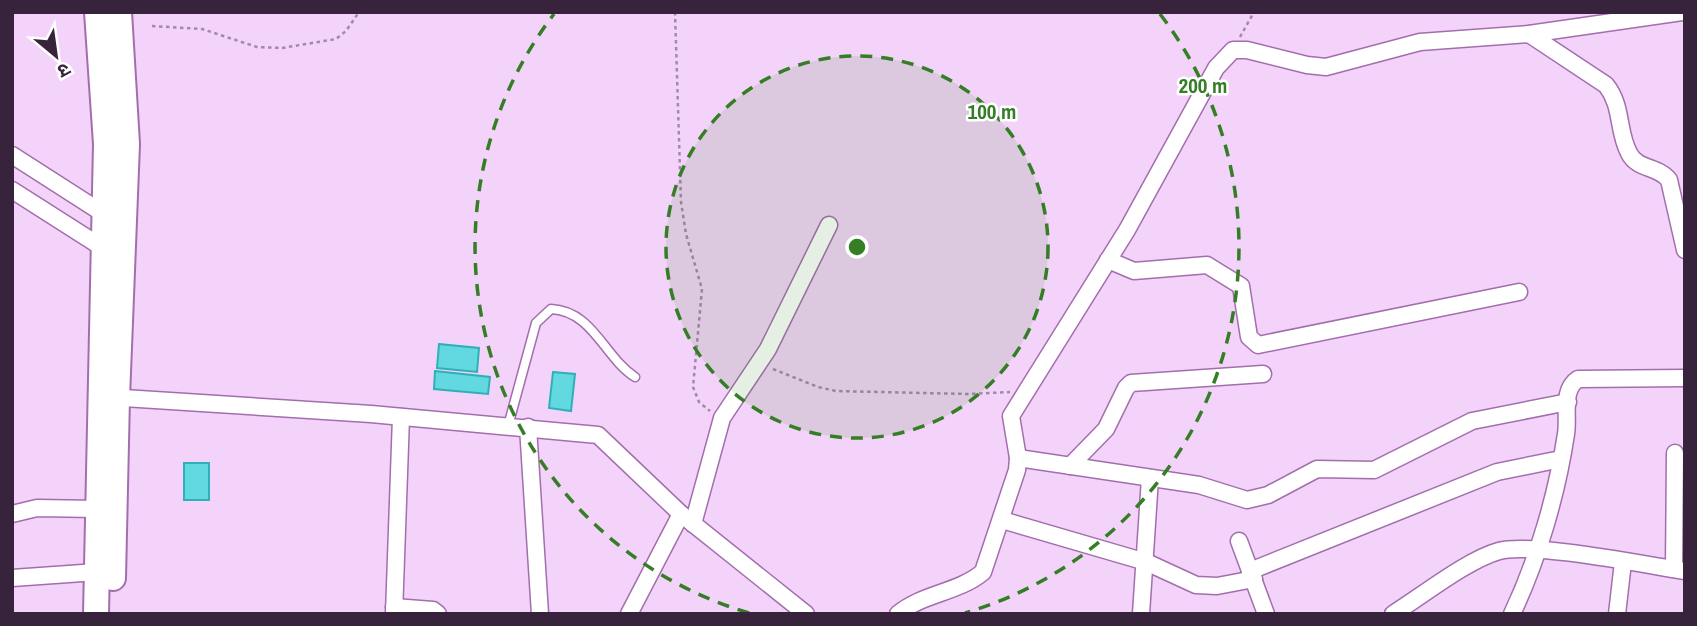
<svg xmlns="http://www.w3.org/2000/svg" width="1697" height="626" viewBox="0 0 1697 626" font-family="'Archivo Narrow','Noto Sans Devanagari',sans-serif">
<rect width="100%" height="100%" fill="#f4d3fa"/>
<g fill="#62d9e1" stroke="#2fafb6" stroke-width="2">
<polygon points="439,344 479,348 477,372 437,368"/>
<polygon points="435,371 490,377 488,394 434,389"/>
<polygon points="553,372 575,374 571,411 549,408"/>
<rect x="184" y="463" width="25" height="37"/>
</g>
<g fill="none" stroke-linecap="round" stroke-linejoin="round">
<g stroke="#a26fac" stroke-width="11">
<path id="service" d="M 508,426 L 536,323 L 551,309 C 593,311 604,357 635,377"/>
</g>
<g stroke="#a26fac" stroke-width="19">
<g id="minor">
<path d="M 1529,34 L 1606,85 C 1623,106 1617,131 1629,153 C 1637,170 1659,166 1669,180 L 1685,250"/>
<polyline points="12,155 104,214"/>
<polyline points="12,190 103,248"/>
<polyline points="1108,260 1134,271 1207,265 1241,286 1249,337 1258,345 1519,292"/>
<polyline points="108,397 371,414 598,435 681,514 806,614"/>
<polyline points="528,427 540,614"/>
<polyline points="1018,458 1199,485 1247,500 1268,495 1317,469 1374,470 1472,421 1568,402"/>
<polyline points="1070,466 1106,429 1126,388 1131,383 1263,374"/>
<polyline points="12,514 37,508 97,509"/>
<polyline points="1002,520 1146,562 1196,585 1217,586 1254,579"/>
<polyline points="693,524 722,418 768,349 829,225"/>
<polyline points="1239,541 1266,614"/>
<polyline points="1674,569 1675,453"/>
<polyline points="1250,571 1497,472 1561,459"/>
<polyline points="12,578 97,572"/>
<polyline points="394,607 433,610 438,614"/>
<polyline points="394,614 401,417"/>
<polyline points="629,614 681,514"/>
<path d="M 898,614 C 923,593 958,593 983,572 L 1017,470 L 1018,458 L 1011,416 L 1127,230 L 1216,68 L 1233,50 L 1247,50 L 1307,65 L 1326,67 L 1420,42 L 1529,34 L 1682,12"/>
<polyline points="1141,614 1150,478"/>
<path d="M 1393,614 C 1422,596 1467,560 1499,551 C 1531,542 1646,565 1685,571"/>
<path d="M 1512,614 C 1538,559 1557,494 1566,434 C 1569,416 1561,390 1578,379 L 1685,378"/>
<polyline points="1617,614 1623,562"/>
</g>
</g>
<g stroke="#a26fac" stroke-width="28">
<g id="primary">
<polyline points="113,578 117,398 127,144 119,12"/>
<polyline points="96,614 106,144 97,12"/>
</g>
</g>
<g stroke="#a488a9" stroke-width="2.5" stroke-dasharray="3.5 3.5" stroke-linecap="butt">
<polyline points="675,12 681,202 686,234 702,289 693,387 699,402 710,411"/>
<polyline points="152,26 202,29 257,47 282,48 336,39 346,31 359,12"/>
<polyline points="1240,37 1254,12"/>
<polyline points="773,369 818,387 836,391 968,394 1010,392"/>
</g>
<use href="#service" stroke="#fff" stroke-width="8"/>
<use href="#minor" stroke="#fff" stroke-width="16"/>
<use href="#primary" stroke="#fff" stroke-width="24"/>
</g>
<circle cx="857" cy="247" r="191" fill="#347e25" fill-opacity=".12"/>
<g fill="none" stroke="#347e25" stroke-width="3.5" stroke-dasharray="12 9">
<circle cx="857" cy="247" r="191"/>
<path d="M749 613A382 382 0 0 1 554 14M1160 14A382 382 0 0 1 965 613"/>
</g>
<circle cx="857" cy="247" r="10" fill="#347e25" stroke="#fff" stroke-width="3.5"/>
<g font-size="21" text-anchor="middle" font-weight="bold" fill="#347e25" stroke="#fff" stroke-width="5" stroke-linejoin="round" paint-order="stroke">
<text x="1203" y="93">200 m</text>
<text x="992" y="119">100 m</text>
</g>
<rect width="1697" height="626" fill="none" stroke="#38233c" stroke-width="28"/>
<g transform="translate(56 56) rotate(151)" stroke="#ffffff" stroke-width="5" paint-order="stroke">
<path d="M0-5L12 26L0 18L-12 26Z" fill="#38233c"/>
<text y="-10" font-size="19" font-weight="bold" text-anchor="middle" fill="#38233c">उ</text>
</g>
</svg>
